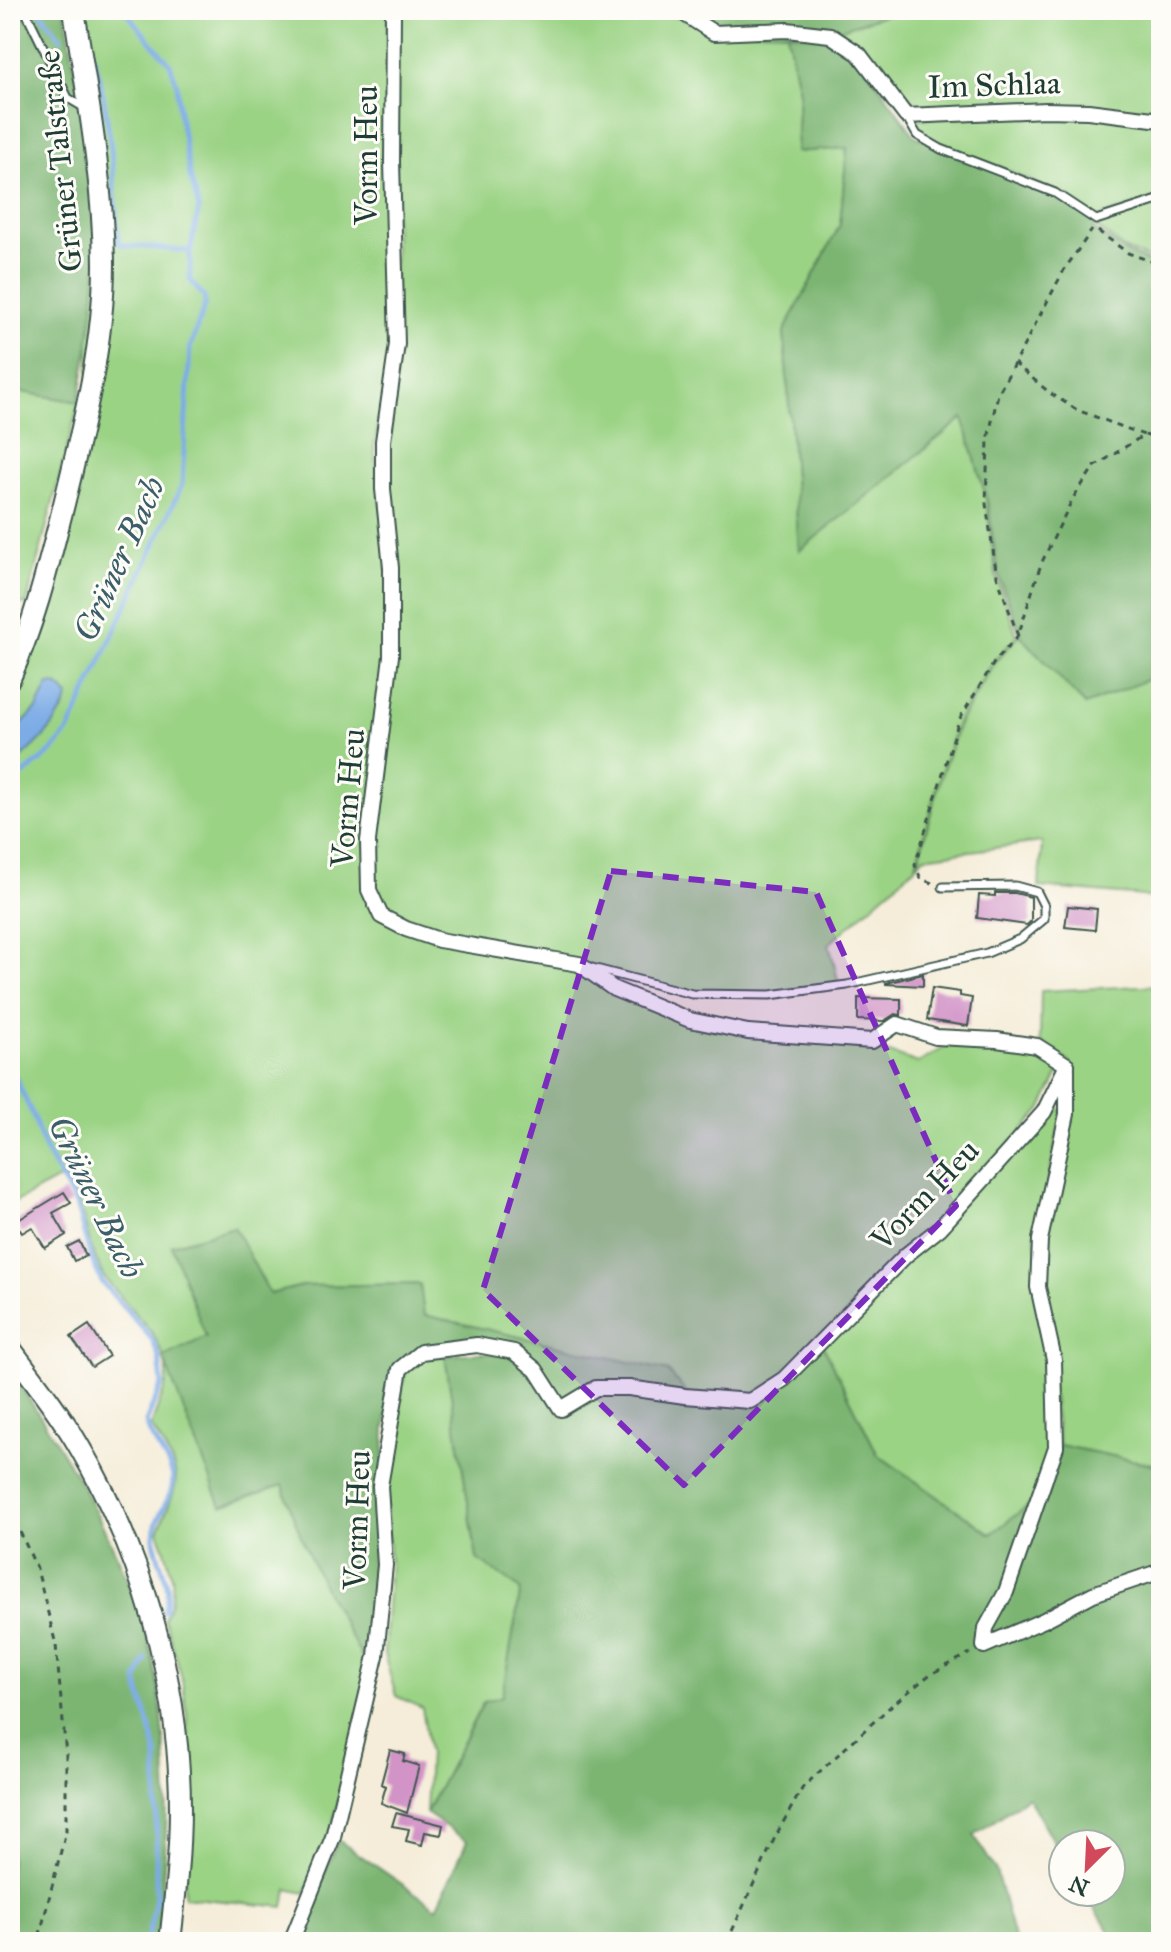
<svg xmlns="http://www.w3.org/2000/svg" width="1171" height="1952" viewBox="0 0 1171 1952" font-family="'IM FELL Great Primer',serif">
<rect width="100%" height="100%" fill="#fdfcf7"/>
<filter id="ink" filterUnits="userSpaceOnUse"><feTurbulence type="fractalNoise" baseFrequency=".0125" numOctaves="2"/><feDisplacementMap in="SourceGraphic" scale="16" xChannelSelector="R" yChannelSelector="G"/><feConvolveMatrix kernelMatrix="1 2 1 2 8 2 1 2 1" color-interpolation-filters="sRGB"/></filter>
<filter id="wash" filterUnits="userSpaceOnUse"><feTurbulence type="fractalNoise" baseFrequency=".006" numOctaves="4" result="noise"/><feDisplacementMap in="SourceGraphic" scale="32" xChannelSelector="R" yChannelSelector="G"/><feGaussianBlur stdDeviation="1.8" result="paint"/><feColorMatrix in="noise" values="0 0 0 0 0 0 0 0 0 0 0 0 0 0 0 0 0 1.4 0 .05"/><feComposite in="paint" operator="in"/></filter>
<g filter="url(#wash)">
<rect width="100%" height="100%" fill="#f5edd9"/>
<g fill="#9bd385" stroke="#5d885c" stroke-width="2">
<path d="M 84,10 L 388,10 L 386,162 L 388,343 L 385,388 L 374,447 L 388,567 L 389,655 L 366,841 L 380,915 L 405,930 L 579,966 L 689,1022 L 874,1043 L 875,1048 L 918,1063 L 956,1041 L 1035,1050 L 1062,1067 L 1041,1110 L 937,1226 L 782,1376 L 748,1398 L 687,1394 L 668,1371 L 424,1315 L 419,1284 L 302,1286 L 270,1294 L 207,1338 L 164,1357 L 222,1506 L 283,1484 C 304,1554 335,1608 370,1671 L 330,1835 L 305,1893 L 287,1889 L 284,1907 L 184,1897 C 187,1827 196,1740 180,1671 C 176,1653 169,1636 164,1618 C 182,1589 168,1560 158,1531 C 182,1473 184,1480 151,1426 L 166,1385 L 167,1374 L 164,1357 L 154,1335 L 103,1276 L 92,1250 L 79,1201 L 64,1176 L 10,1205 L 10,697 L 25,666 L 90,429 Z"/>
<polygon points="396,10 680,10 787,33 799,92 796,152 847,148 840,225 784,332 799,550 963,418 985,493 996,576 1017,636 995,659 958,720 940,776 915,867 829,944 839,984 768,993 692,993 441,937 386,915 372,890 370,841 393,658 385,489 394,392"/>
<polygon points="900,10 1161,10 1161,118 908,113 831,32"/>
<polygon points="1045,112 1160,122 1155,134 1161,150 1161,197 1096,218 1056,192 1000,167 942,147 919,133 910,119"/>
<polygon points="1161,201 1161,263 1128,251 1096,227 1097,221"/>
<polygon points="10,390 79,402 26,605 10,599"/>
<polygon points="1020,634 1085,704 1161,674 1161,901 1143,896 1039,887 1042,842 923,857 917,866 941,776 960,721 996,661"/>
<polygon points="1161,985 1161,1466 1059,1445 1040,1286 1071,1063 1040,1042 1041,991"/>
<polygon points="1056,1104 1062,1112 1036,1240 1052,1361 1052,1444 1037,1499 991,1534 878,1455 823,1345"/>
<polygon points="445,1356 477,1559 521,1588 502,1697 483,1702 426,1813 429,1752 422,1708 396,1696 384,1654 390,1563 385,1488 405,1372 422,1357"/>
</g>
<g fill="#7cb572" stroke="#4e7953" stroke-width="2">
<path d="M 10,10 L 65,10 C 77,90 99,187 96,267 C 95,313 86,357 79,402 L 10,390 Z"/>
<polygon points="685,10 900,10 831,32 715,31"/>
<polygon points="787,33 829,38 857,56 915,136 1054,195 1094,220 1093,229 1129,254 1161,267 1161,674 1085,705 1021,636 998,574 988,504 963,418 799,551 784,332 840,225 847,148 796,152 799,92"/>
<path d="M 234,1227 L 270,1294 L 302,1286 L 420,1284 L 424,1315 L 668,1371 L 687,1394 L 631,1384 L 564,1402 L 539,1368 L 477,1340 L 396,1367 L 385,1428 L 381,1565 L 370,1671 C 335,1609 303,1553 283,1485 L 221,1506 L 163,1357 L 206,1337 L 171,1245 Z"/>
<path d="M 823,1345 L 878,1455 L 991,1534 L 1042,1495 L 1059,1445 L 1161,1466 L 1161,1942 L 1134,1938 L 1117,1942 L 1084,1892 L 1111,1892 L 1111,1844 L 1063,1844 L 1063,1859 L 1028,1797 L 974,1835 L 996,1871 L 1015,1942 L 298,1942 L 338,1840 L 437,1908 L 467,1841 L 426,1813 L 484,1702 L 502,1696 L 521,1589 L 477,1559 L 445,1356 C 519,1347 521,1356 561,1415 L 596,1392 L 630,1392 L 753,1407 Z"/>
<path d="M 10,1371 C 66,1451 138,1574 155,1670 C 162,1705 165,1742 166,1778 C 169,1833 161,1888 159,1942 L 10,1942 Z"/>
</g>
<path fill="#7cabe6" stroke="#4e748d" stroke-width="2" d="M 49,684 L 57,685 L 69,696 C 59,726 33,748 10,768 L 10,736 L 37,709 Z"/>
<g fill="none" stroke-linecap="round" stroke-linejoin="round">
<g stroke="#7cabe6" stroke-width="5">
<polyline points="39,10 61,38"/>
<path d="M 94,58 C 111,116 114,181 118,241 L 122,245 L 190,251"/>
<polyline points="10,785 52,751 68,732 182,485 190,348 205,304 204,297 190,280 190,251 199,208 190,176 179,111 177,84 170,64 124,10"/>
<path d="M 10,1066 L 33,1116 L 45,1150 L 76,1204 L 90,1255 L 102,1282 L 152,1339 L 159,1357 L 162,1384 L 146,1422 C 150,1441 167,1455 172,1473 C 178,1495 153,1515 154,1538 C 157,1568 175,1579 164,1611"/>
<polyline points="146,1659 137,1681 157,1753 156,1898 147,1942"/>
</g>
</g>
<g id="blocks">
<g fill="#d293c7">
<polygon points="995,893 1015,893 1031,897 1031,921 1027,925 977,918 979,895 995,896"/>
<polygon points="1068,906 1097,909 1095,930 1065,927"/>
<polygon points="923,974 923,986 886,984 886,983"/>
<polygon points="932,988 960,992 960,996 972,998 968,1026 927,1020"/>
<polygon points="858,998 901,999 901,1015 895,1014 884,1021 858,1020"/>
<polygon points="64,1192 71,1203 53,1213 66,1235 45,1248 32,1227 22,1233 15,1222"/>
<polygon points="79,1241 86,1256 74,1261 67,1247"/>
<polygon points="89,1325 109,1356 92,1367 71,1337"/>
<polygon points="390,1750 405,1754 403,1761 419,1766 407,1813 381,1803 386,1786 381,1784"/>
<polygon points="396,1813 443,1825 441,1835 425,1832 422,1845 406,1841 409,1829 392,1826"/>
</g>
</g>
</g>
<g filter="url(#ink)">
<use href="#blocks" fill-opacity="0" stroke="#3f574d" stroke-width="2"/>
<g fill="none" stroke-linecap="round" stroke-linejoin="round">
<g stroke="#3f574d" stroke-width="11">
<g id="service">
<polyline points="25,10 68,98 85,108"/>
<polyline points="906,116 917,135 941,149 1055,193 1096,220 1161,199"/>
<polyline points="592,968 692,994 770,995 847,985 987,953 1020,939 1044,919 1044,906 1037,892 1015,886 943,887"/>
</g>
</g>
<g stroke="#3f574d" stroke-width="18">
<g id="minor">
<polyline points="393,10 392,162 397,344 383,441 383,489 391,568 391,656 368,841 369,890 381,916 406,929 439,940 579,964 614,989 690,1020 748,1032 872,1041 897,1024 936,1037 997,1040 1037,1046 1067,1065"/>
<polyline points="683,10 683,13 714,33 787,30 830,35 859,54 906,116 1046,110 1088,111 1161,120"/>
<polyline points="1067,1069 1067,1114 1040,1240 1038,1287 1054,1360 1056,1447 1006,1592 986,1628 984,1646 1044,1620 1093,1594 1161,1571"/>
<polyline points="291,1942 333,1837 376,1656 385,1565 380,1486 400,1369 421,1352 477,1345 514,1352 536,1370 561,1409 596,1388 629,1388 685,1396 750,1401 784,1379 906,1255 940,1228 1044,1112 1067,1065"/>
</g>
</g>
<g stroke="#3f574d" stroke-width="24">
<g id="secondary">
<path d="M 10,678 C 35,622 49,563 64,504 C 83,426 104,344 104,264 C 103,179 87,94 74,10"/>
<path d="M 10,1348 C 34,1380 60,1413 80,1448 C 143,1556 180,1683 180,1808 C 180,1853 175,1898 170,1942"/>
</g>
</g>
<g stroke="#3f574d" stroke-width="3" stroke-dasharray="6 6" stroke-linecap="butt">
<polyline points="1098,231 1128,253 1161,265"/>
<polyline points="1014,363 1050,393 1077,410 1144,435"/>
<polyline points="1018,636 997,576 986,504 988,439 998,394 1064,270 1092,230"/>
<polyline points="932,883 921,879 915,865 959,720 995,661 1018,636 1041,564 1073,498 1094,467 1144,435 1161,438"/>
<polyline points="10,1510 37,1569 56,1645 66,1755 66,1831 38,1942"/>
<polyline points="727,1942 776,1835 803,1787 892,1705 928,1676 970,1653"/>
</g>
<use href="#service" stroke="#fff" stroke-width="7"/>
<use href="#minor" stroke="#fff" stroke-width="14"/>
<use href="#secondary" stroke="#fff" stroke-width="20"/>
</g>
</g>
<path fill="#7b2cbf" fill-opacity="0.2" stroke="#7b2cbf" stroke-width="6" stroke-dasharray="16 10" stroke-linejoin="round" d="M 611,871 L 816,892 L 956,1206 L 684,1485 L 483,1290 Z"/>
<g text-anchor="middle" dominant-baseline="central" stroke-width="6" stroke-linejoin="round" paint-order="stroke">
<g font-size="32" fill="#1f3d34" stroke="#fdfcf7">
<text transform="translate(994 85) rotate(-2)">Im Schlaa</text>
<text transform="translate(366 155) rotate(-90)">Vorm Heu</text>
<text transform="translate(60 161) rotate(-96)">Grüner Talstraße</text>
<text transform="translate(348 798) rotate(-85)">Vorm Heu</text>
<text transform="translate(925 1195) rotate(-46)">Vorm Heu</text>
<text transform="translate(357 1520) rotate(-88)">Vorm Heu</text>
</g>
<g font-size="34" font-style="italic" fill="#3b5e69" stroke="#fdfcf7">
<text transform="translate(119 559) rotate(-66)">Grüner Bach</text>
<text transform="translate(96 1197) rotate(64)">Grüner Bach</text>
</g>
</g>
<rect width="1171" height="1952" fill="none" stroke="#fdfcf7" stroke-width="40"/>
<g transform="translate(1087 1868) rotate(204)"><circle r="38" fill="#fdfcf7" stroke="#a4b0a9" stroke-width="2"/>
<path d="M0-6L14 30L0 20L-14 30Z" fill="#d1495b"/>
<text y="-12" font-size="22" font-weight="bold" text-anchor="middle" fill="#1f3d34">N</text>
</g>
</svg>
